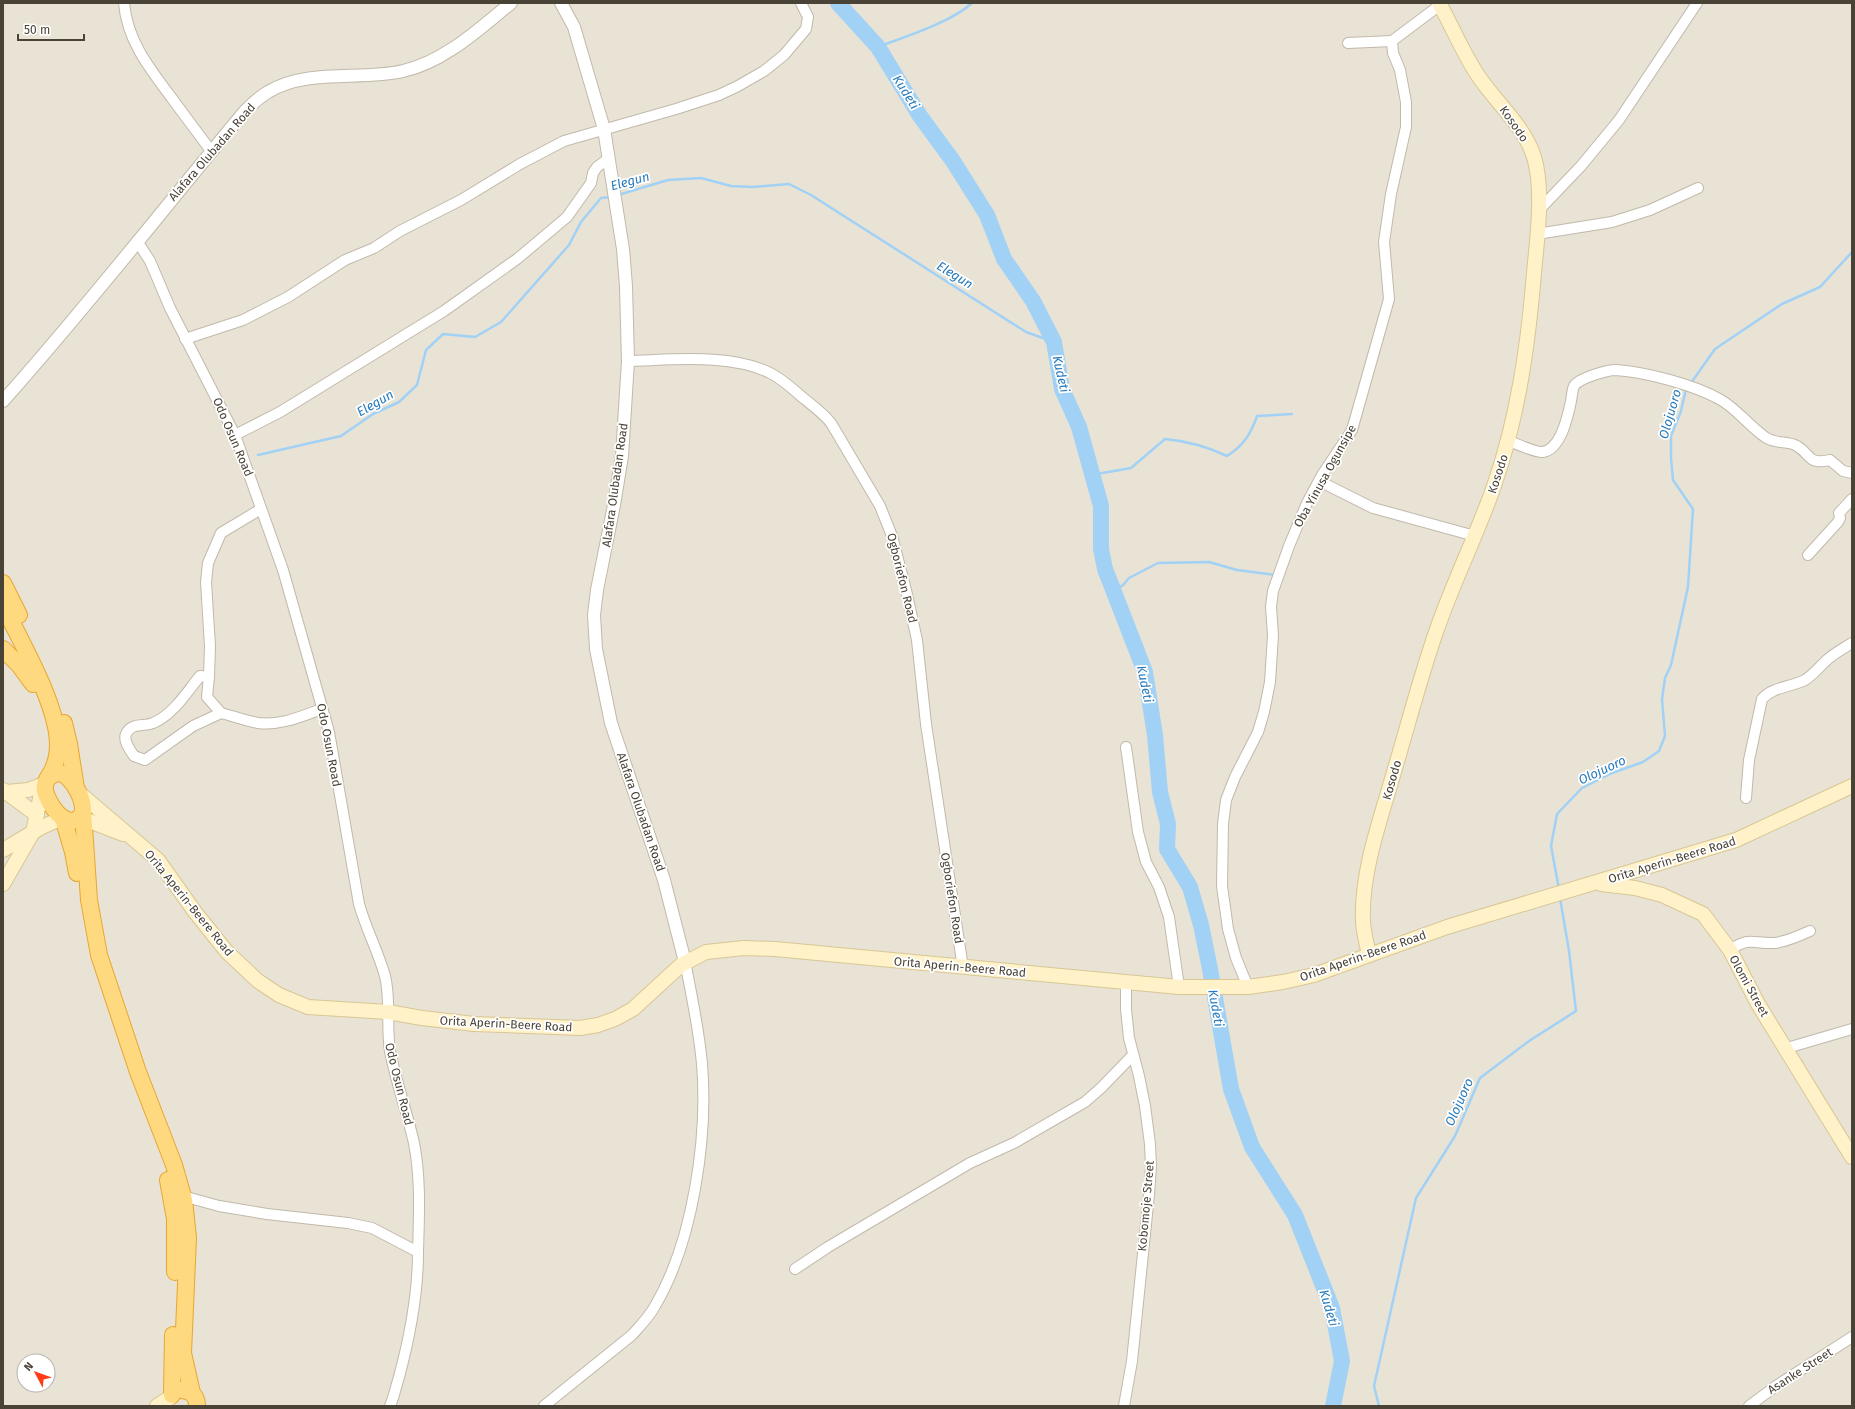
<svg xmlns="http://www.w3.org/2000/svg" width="1855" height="1409" viewBox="0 0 1855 1409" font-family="'Fira Sans',sans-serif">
<rect width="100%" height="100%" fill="#f5f1e8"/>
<path fill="#e9e3d6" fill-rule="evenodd" d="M 3,3 L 1852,3 L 1852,1406 L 3,1406 ZM 24,1361 L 48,1361 L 48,1385 L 24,1385 Z"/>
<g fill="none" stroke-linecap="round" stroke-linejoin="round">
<g stroke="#a1d1f5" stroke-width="2.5">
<path d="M 878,47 C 904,37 952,22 972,3"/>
<polyline points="618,195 668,180 701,178 731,186 753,187 789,184 811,195 1026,332 1054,342"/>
<polyline points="1691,383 1715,349 1782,304 1820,287 1852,252"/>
<polyline points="258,455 341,436 373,414 399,402 417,385 426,350 443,334 475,337 501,322 569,245 581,222 601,198 611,197"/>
<path d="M 1091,475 L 1131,468 L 1165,439 C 1187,441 1208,447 1227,456 C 1243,446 1251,434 1257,416 L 1292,414"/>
<polyline points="1114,592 1124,584 1129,578 1158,563 1209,562 1237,570 1275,575"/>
<polyline points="1559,889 1551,846 1557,814 1582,788 1612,773 1643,762 1659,751 1665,736 1662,699 1665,678 1671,665 1688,587 1693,509 1673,480 1671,458 1671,436 1681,411 1686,389"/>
<polyline points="1379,1406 1374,1386 1416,1198 1455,1136 1480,1078 1529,1041 1576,1011 1569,951 1560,898"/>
</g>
<polyline stroke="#a1d1f5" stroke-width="16" points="838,3 878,47 920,116 953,161 987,215 1004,259 1033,301 1054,342 1062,389 1079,427 1101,506 1101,549 1105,569 1145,672 1155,735 1160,792 1168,824 1167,849 1190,887 1201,925 1210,969 1231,1089 1252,1147 1295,1215 1332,1308 1342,1361 1333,1406"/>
<g stroke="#c1b9aa" stroke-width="12">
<g id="minor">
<path d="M 124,3 C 127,40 149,68 171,97 C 184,115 198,133 211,151"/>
<polyline points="1348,43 1392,41"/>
<polyline points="1538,211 1581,166 1619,120 1697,3"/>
<polyline points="1537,234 1612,222 1650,210 1698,188"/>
<path d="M 137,241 L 150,261 L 170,308 L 235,435 L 283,570 L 329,732 L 359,904 C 366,929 378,951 385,976 C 391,1000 386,1026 390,1051 C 396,1082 407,1112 414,1143 C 421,1179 419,1216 418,1252"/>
<polyline points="185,339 243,320 288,297 345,260 374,248 400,231 461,200 520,164 564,141 676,109 719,95 738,86 764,71 784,55 806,29 808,17 801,3"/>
<path d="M 628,361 C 671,360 731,353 770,373 C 782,379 792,388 802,397 C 812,405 823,413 831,423 L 880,506 L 892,536 L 906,590 L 917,640 L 926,724 L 963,968"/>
<polyline points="235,435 280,412 444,311 517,259 567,217 591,183 593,173 597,167 608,159"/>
<path d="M 1509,441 C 1517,444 1536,453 1543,452 C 1561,449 1568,416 1571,401 C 1572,397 1572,390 1574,386 C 1579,378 1607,370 1616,370 C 1646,372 1695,385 1721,400 C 1738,410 1749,426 1765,437 C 1776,445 1788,440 1797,446 C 1812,455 1807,465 1830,460 L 1843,471 L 1852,473"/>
<polyline points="1319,481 1373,508 1475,536"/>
<path d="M 261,509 L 221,533 L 208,563 L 206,582 L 210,646 L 209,677 L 200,676 C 187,692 173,715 153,723 C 144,727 131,722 126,734 C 123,741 130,750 134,756 L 145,760 L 193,726 L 221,713 C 233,716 246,721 258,723 C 280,726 302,716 322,709"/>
<polyline points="1808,555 1838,522 1840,518 1839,513 1852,499"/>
<polyline points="209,677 207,697 221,713"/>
<polyline points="1126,747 1138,832 1146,862 1159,887 1169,917 1179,987"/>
<path d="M 1746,798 L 1749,760 L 1762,699 C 1772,687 1791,687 1805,680 C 1814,674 1820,666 1828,659 C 1835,653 1844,648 1852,643"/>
<path d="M 1730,950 C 1750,936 1753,944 1774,943 C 1786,942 1799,936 1810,931"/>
<polyline points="1248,987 1236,958 1228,929 1222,886 1223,824 1226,800 1235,777 1258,732 1264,712 1270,682 1273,635 1271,607 1273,591 1289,546 1307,503 1322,475 1352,430 1389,299 1384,242 1391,194 1406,127 1406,102 1400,70 1393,53 1392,41 1440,5"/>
<polyline points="1787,1048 1852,1029"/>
<path d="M 179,1195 L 219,1206 L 267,1214 L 348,1223 L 372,1228 L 418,1252 C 418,1294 410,1336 399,1377 C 396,1386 394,1397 390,1406"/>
<polyline points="795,1269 828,1247 970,1163 1014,1143 1085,1102 1101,1088 1133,1055"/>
<path d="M 544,1406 L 632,1335 C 640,1326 649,1317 655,1306 C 693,1242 708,1138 702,1064 C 699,1030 692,996 685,962"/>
<polyline points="1124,1406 1132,1361 1149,1195 1151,1167 1150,1144 1145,1106 1139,1076 1129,1038 1126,1009 1126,982"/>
<polyline points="1749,1406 1776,1386 1852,1337"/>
</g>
</g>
<g stroke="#c1b9aa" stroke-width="14">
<g id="tertiary">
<polyline points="561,3 574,27 604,129 623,249 626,286 628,361 622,456 614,505 597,590 594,615 596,649 611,723 664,880 685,962"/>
<path d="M 3,401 C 87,307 164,208 245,111 C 252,104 259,97 268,92 C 307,68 361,81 403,71 C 444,62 479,29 511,3"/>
</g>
</g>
<g stroke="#d8c695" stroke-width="16">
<g id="secondary">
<polyline points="3,790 37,815"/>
<polyline points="77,791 158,860 195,912 227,952 258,981 279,995 308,1007 388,1012 422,1018 474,1024 580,1028 598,1025 615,1019 633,1009 681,965 706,952 744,948 775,949 1179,987 1248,987 1283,982 1314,975 1447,927 1736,840 1852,786"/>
<polyline points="7,792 28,790 44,784"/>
<polyline points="79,817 123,834"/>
<polyline points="3,850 40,828 62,818"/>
<polyline points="3,884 33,832 41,794 45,787"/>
<polyline points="1601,884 1635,888 1662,895 1703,914 1730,950 1758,1004 1852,1157"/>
<path d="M 1369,955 C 1367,944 1363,932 1363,920 C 1361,872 1381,818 1394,772 C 1408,725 1420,678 1436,632 C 1453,582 1477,535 1494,486 C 1518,417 1528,346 1534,273 C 1537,240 1544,189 1534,157 C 1524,125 1495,102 1477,74 C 1462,51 1452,26 1439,3"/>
<polyline points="157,1406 171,1397"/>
</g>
</g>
<g stroke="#e7a630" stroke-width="18">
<g id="trunk">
<polyline points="3,583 19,615"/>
<path d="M 3,605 C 21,642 58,705 58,745 C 58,753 56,762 53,769 C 50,776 43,782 45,791 C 48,803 65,831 80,817 C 90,807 72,774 59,773 C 55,773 51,776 48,778"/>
<polyline points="3,649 19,665 33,684"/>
<polyline points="64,723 69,744 76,788"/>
<polyline points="83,812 89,900 99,955 138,1072 174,1165 184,1200 188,1238 183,1353 192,1393"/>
<polyline points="63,818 73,852 77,873"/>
<polyline points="168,1180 175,1219 175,1272"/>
<path d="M 182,1390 C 192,1391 197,1396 197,1406"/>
<polyline points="172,1395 173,1335"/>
</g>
</g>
<use href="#minor" stroke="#fff" stroke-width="10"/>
<use href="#tertiary" stroke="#fff" stroke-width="12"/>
<use href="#secondary" stroke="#fff2c8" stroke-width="14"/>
<use href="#trunk" stroke="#ffd980" stroke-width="16"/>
</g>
<g text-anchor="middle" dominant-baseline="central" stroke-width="3.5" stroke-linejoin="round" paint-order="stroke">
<g font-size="12" fill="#494236" stroke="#fff">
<text transform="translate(1514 124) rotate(55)">Kosodo</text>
<text transform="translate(212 152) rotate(-49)">Alafara Olubadan Road</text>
<text transform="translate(233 437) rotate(67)">Odo Osun Road</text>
<text transform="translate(1498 474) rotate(-72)">Kosodo</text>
<text transform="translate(1325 476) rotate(-61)">Oba Yinusa Ogunsipe</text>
<text transform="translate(615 485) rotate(-82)">Alafara Olubadan Road</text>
<text transform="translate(902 578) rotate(76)">Ogboriefon Road</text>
<text transform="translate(329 745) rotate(79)">Odo Osun Road</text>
<text transform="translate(1392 780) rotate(-74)">Kosodo</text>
<text transform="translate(641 812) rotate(71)">Alafara Olubadan Road</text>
<text transform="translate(1672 860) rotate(-17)">Orita Aperin-Beere Road</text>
<text transform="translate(952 898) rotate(81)">Ogboriefon Road</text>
<text transform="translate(189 903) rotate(51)">Orita Aperin-Beere Road</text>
<text transform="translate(1363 956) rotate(-19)">Orita Aperin-Beere Road</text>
<text transform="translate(960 967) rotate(5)">Orita Aperin-Beere Road</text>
<text transform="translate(1749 986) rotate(61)">Olomi Street</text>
<text transform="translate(506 1024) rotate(3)">Orita Aperin-Beere Road</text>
<text transform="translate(399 1084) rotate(76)">Odo Osun Road</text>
<text transform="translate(1146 1206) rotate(-85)">Kobomoje Street</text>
<text transform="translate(1800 1371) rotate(-33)">Asanke Street</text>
</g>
<g font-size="13" font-style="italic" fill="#287bbc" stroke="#fff">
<text transform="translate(906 92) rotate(58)">Kudeti</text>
<text transform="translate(630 181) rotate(-15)">Elegun</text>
<text transform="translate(955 275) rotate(32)">Elegun</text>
<text transform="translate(1061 374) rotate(77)">Kudeti</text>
<text transform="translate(375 403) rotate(-30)">Elegun</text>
<text transform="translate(1670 414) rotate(-74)">Olojuoro</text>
<text transform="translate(1145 684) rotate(78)">Kudeti</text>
<text transform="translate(1602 770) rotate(-25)">Olojuoro</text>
<text transform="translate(1216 1008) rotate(80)">Kudeti</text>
<text transform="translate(1459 1102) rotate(-66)">Olojuoro</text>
<text transform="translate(1329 1308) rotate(73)">Kudeti</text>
</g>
</g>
<rect width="1855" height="1409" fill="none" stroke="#494236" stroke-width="8"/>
<g transform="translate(36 1373) rotate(311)"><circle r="19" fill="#ffffff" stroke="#b6b3af"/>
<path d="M0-3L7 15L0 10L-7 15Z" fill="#ff3c15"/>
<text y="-6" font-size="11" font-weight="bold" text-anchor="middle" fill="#494236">N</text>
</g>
<path d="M18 34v6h66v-6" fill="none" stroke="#494236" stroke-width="2"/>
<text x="24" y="34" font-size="12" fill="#494236" stroke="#ffffff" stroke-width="3" paint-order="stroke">50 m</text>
</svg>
